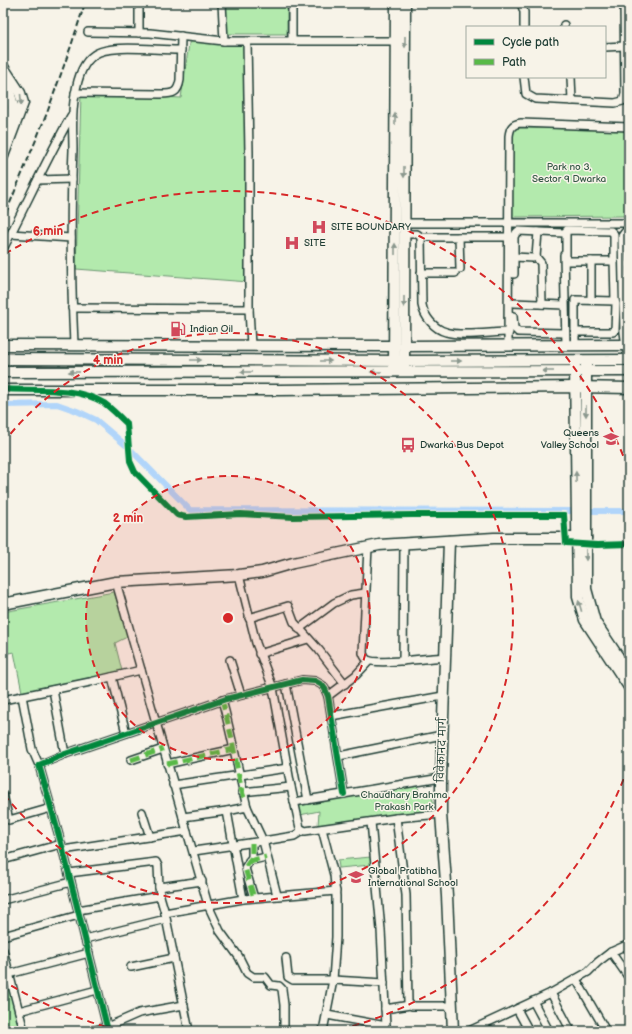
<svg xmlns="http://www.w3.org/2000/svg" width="632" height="1034" viewBox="0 0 632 1034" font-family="'Balsamiq Sans','Playpen Sans Deva',sans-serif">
<rect width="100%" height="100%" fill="#f7f3e8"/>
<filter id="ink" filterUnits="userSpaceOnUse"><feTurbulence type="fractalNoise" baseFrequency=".025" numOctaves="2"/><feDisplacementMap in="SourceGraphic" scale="8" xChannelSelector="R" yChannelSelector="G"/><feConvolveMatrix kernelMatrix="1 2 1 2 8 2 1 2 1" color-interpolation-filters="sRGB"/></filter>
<g filter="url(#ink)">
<g fill="#b3eaad" stroke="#699470">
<rect x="225" y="3" width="62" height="31"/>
<polygon points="190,37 247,41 249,282 76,269 81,93 181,98"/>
<polygon points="510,128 629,128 629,216 511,217"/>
<polygon points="114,592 129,636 115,643 122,671 22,692 14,652 3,654 3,612"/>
<polygon points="418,784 419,795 432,793 434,811 318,826 319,811 300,815 298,806"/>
<polygon points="371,857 371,865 339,868 338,860"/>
<polygon points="3,966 20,1031 3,1031"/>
</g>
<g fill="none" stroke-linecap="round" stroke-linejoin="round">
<g stroke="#b1d5fa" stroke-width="6">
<polyline points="3,405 57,404 77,411 96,420 129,448 190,510 573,511"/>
<polyline points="590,511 629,511"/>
</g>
<g stroke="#1f3d34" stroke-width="10">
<g id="street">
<polyline points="222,3 224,41"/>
<polyline points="521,3 524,12 524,27"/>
<polyline points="564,27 564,25"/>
<polyline points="88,32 150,33 224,41 396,41"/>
<polyline points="139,33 139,3"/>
<polyline points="247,41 249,153 249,309 251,346"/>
<polyline points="292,41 292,3"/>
<polyline points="605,47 624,46"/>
<polyline points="524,77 526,94 535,99 615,103 623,101 625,94 624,3"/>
<polyline points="571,77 572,101"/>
<path d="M 75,93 L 161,94 C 173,94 178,93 180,80 L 181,36"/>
<polyline points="38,180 72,179"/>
<polyline points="404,223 629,223"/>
<polygon points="567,230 611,231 614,234 614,260 613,261 567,261 566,259 566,231"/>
<polyline points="11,234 71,238"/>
<path d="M 404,234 L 417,234 L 421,237 L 422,305 C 424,316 434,329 446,332 C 461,337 492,332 509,332"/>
<polyline points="421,237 509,237"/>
<polyline points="459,237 460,269"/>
<path d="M 3,249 C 26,205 46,160 71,116"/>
<polyline points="564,255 566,345"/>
<polyline points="514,257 533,258 536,257 538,232"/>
<polyline points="536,257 541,263 542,304"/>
<polyline points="614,260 615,301"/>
<polyline points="591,261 591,300"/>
<polyline points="421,273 455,273"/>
<polyline points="514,274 514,237 516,233 518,231 564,233"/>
<polyline points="513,303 564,305"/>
<polyline points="72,308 249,309"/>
<polyline points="513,316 514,328 518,332 564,333"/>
<path d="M 74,344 C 71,280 70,215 73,150 C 73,131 71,114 75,95 C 77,82 82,63 94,55 C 109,43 161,51 181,50"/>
<path d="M 508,345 L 509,136 C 510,128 512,124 521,123 L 629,127"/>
<polyline points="575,345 575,300 615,301 616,304 615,330 613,332 576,332"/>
<polyline points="628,360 624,332 622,236 625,232 629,232"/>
<path d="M 368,547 L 363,653 C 364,656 365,659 368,660 C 377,665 432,658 445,657"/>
<polyline points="239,575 256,643 273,688 291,787 300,828 305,831 396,818 441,814"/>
<polyline points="116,582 208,905 220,931 239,957 247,973 253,977 265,977 271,985 279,986 282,989 284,1005 284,1031"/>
<polyline points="249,618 288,606 294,622 319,650 345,684"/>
<polyline points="299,629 334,603 351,595 365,593"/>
<polyline points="259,654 308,639"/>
<polyline points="230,660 241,695"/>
<polyline points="403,661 404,543"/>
<polyline points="112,677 126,733"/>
<polyline points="286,684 308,800"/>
<polyline points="53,690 65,754"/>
<polyline points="22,696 32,749 39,765"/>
<polyline points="328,696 356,675 369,661"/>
<polyline points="3,700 90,682 141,670"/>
<path d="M 222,700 C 232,736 238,771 247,807"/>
<polyline points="331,716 443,696"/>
<polyline points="339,756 442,735"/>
<polyline points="131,760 163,749"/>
<polyline points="167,764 234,749"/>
<polyline points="173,785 288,768"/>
<polyline points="242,792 291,787"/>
<polyline points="3,795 9,820 51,808"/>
<polyline points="294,802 441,778"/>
<polyline points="227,811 243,899"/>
<polyline points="142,812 150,837"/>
<polyline points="183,817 227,811 247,807 263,841 194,851"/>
<polyline points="396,818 406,895 408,1003 412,1006 452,1006"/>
<polyline points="322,829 334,875 336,896 336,937 333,980 323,1031"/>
<polyline points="252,843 252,857 245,868 254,898"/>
<polyline points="63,850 187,831"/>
<polyline points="3,860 61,844"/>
<polyline points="249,861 266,857"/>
<polyline points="69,873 156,862 158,866 159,887"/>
<polyline points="277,895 263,841 294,836 302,831"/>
<polyline points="160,896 165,913"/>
<polyline points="3,900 71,882"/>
<polyline points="78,910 160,896 159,887 202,881"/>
<polyline points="3,936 79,915"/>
<polyline points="85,939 166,919"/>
<polyline points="3,950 24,1031"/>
<polyline points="611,952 629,978"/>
<polyline points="286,958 288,977 293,980 333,980 384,983"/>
<polyline points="131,967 174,958"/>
<polyline points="9,974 89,953"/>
<polyline points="576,979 606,1031"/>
<polyline points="551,993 571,1031"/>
<polyline points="533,1001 549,1031"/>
<polyline points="385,1009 410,1005"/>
<polyline points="517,1009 529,1031"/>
<polyline points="19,1011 97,990"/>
<polyline points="327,1015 386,1026 381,930 371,822"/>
<polyline points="91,1031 107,1027 139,1013 184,1005"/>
<polyline points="108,1031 63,850 39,765 65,754 206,706 226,699 302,680 315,681 322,685 325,689 328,696 344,794"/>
<polyline points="189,1031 165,913 243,899 336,891"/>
<polyline points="469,1031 551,993 588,972 598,962 611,952 629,944"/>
</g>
</g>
<g stroke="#1f3d34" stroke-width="13">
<g id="secondary">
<polyline points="3,67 20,93 23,103 3,156"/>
<path d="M 3,82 C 18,104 13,113 3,136"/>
<polyline points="3,345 395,346"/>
<polyline points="404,346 629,345"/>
<polyline points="3,359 404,361 629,360"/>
<polyline points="586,365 586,589 595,622 629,673"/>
<polyline points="575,366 578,597 585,620 629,687"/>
<polyline points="404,367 405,3"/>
<polyline points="394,368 396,3"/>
<polyline points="3,372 629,371"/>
<polyline points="3,390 279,390 575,387 629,388"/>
<polyline points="449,541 441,778 441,814 447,896 453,1031"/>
<polyline points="3,604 116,582 239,575 262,572 293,563 379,545 494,538 586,538"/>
</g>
</g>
<use href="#street" stroke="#f7f3e8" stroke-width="7"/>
<use href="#secondary" stroke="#f7f3e8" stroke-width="10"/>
<polyline stroke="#1f3d34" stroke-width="2" stroke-dasharray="6 3" stroke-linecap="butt" points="3,220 47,113 71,46 85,3"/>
<g stroke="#58b947" stroke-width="5" stroke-dasharray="10 5" stroke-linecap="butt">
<polyline points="222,700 231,735 242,792 245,800"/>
<polyline points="131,760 163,749"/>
<polyline points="167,764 234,749"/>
<polyline points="252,843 252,857 245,868 254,898"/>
<polyline points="249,861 266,857"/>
</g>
<g stroke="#f7f3e8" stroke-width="8">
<g id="cycleway">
<path d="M 3,389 C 36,391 75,386 104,403 C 112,409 120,417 127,424 L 130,461 L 135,472 L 177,515 L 186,517 L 241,514 L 293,517 L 413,515 L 564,515 L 566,543 L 597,545 L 629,544"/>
<polyline points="108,1031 63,850 39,765 65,754 206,706 226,699 302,680 315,681 322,685 325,689 328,696 344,794"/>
</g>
</g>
<use href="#cycleway" stroke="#00873e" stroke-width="6"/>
</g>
<defs><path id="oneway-solid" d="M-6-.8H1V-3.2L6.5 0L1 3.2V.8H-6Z"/></defs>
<g fill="#8b988e">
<use href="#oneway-solid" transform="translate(405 42) rotate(90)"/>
<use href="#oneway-solid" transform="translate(21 100) rotate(85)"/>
<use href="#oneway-solid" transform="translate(395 119) rotate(-90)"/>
<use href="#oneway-solid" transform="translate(404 172) rotate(90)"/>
<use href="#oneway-solid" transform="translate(395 249) rotate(-90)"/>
<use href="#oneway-solid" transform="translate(404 302) rotate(90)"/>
<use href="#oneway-solid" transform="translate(196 360)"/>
<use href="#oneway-solid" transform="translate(326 361)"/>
<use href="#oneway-solid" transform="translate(456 361)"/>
<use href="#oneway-solid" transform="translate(548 371) rotate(180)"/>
<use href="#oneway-solid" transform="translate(74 372) rotate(180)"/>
<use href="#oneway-solid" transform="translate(246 372) rotate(180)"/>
<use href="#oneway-solid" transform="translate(376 372) rotate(180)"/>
<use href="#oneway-solid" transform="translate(586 411) rotate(90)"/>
<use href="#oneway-solid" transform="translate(576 477) rotate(-91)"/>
<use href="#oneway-solid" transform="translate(586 555) rotate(90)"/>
<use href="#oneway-solid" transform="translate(580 606) rotate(-106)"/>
</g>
</g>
<circle cx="228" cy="618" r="142" fill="#d62828" fill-opacity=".12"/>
<g fill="none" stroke="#d62828" stroke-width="2" stroke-dasharray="7 5">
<circle cx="228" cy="618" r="142"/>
<path d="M3 443A285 285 0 1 1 3 793"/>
<path d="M628 768A427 427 0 0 1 339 1030M117 1030A427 427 0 0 1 5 982M5 254A427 427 0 0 1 628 468"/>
</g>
<defs>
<g id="hospital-bare" transform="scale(1.2)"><path d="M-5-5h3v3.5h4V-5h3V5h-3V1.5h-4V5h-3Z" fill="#d1495b" stroke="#f7f3e8" stroke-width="2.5" paint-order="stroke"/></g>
<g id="fuel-bare" transform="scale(1.2)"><path d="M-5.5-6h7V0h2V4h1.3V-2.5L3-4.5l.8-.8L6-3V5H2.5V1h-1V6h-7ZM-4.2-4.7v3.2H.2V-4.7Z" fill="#d1495b" stroke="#f7f3e8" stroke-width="2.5" paint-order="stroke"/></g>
<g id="school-bare" transform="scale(1.2)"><path d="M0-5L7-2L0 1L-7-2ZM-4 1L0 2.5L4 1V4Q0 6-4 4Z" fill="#d1495b" stroke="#f7f3e8" stroke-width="2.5" paint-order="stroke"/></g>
<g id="bus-bare" transform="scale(1.2)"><path d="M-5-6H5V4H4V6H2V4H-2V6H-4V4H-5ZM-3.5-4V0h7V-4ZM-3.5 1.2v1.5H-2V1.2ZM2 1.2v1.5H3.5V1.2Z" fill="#d1495b" stroke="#f7f3e8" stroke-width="2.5" paint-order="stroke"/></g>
</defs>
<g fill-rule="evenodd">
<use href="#hospital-bare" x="319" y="227"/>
<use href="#hospital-bare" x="292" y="243"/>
<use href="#fuel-bare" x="178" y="329"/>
<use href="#school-bare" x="611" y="439"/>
<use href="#bus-bare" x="408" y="445"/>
<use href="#school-bare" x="356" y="877"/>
</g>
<g text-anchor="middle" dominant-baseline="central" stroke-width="3" stroke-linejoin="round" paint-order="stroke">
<g font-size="10" fill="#355746" stroke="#f7f3e8">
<text x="569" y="167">Park no 3,<tspan x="569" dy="12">Sector 9 Dwarka</tspan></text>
<text x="404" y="795">Chaudhary Brahma<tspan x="404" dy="12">Prakash Park</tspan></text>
</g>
<g font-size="10" fill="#1f3d34" stroke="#f7f3e8" text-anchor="start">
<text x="331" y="227">SITE BOUNDARY</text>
<text x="304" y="243">SITE</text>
<text x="190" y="329">Indian Oil</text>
<text x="599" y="433" text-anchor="end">Queens<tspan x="599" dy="12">Valley School</tspan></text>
<text x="420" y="445">Dwarka Bus Depot</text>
<text x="368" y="871">Global Pratibha<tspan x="368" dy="12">International School</tspan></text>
</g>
<g font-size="10" fill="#1f3d34" stroke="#f7f3e8">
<text transform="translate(442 750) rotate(-88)">विवेकानंद मार्ग</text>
</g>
</g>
<circle cx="228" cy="618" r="6" fill="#d62828" stroke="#f7f3e8" stroke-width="2"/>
<g font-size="12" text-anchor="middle" font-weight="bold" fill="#d62828" stroke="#f7f3e8" stroke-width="3" stroke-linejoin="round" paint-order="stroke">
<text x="48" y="235">6 min</text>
<text x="108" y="364">4 min</text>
<text x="128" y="522">2 min</text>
</g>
<rect width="632" height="1034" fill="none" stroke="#f7f3e8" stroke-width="16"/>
<rect x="8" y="8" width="616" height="1018" fill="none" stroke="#1f3d34" stroke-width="1.5" filter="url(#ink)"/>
<rect x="466" y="26" width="140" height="52" fill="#f7f3e8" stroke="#a1aaa0"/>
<rect x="474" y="39" width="20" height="6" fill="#00873e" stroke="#a1aaa0"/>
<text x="502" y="46" font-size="12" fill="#1f3d34">Cycle path</text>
<rect x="474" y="59" width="20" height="6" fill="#58b947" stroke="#a1aaa0"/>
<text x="502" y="66" font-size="12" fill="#1f3d34">Path</text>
</svg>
